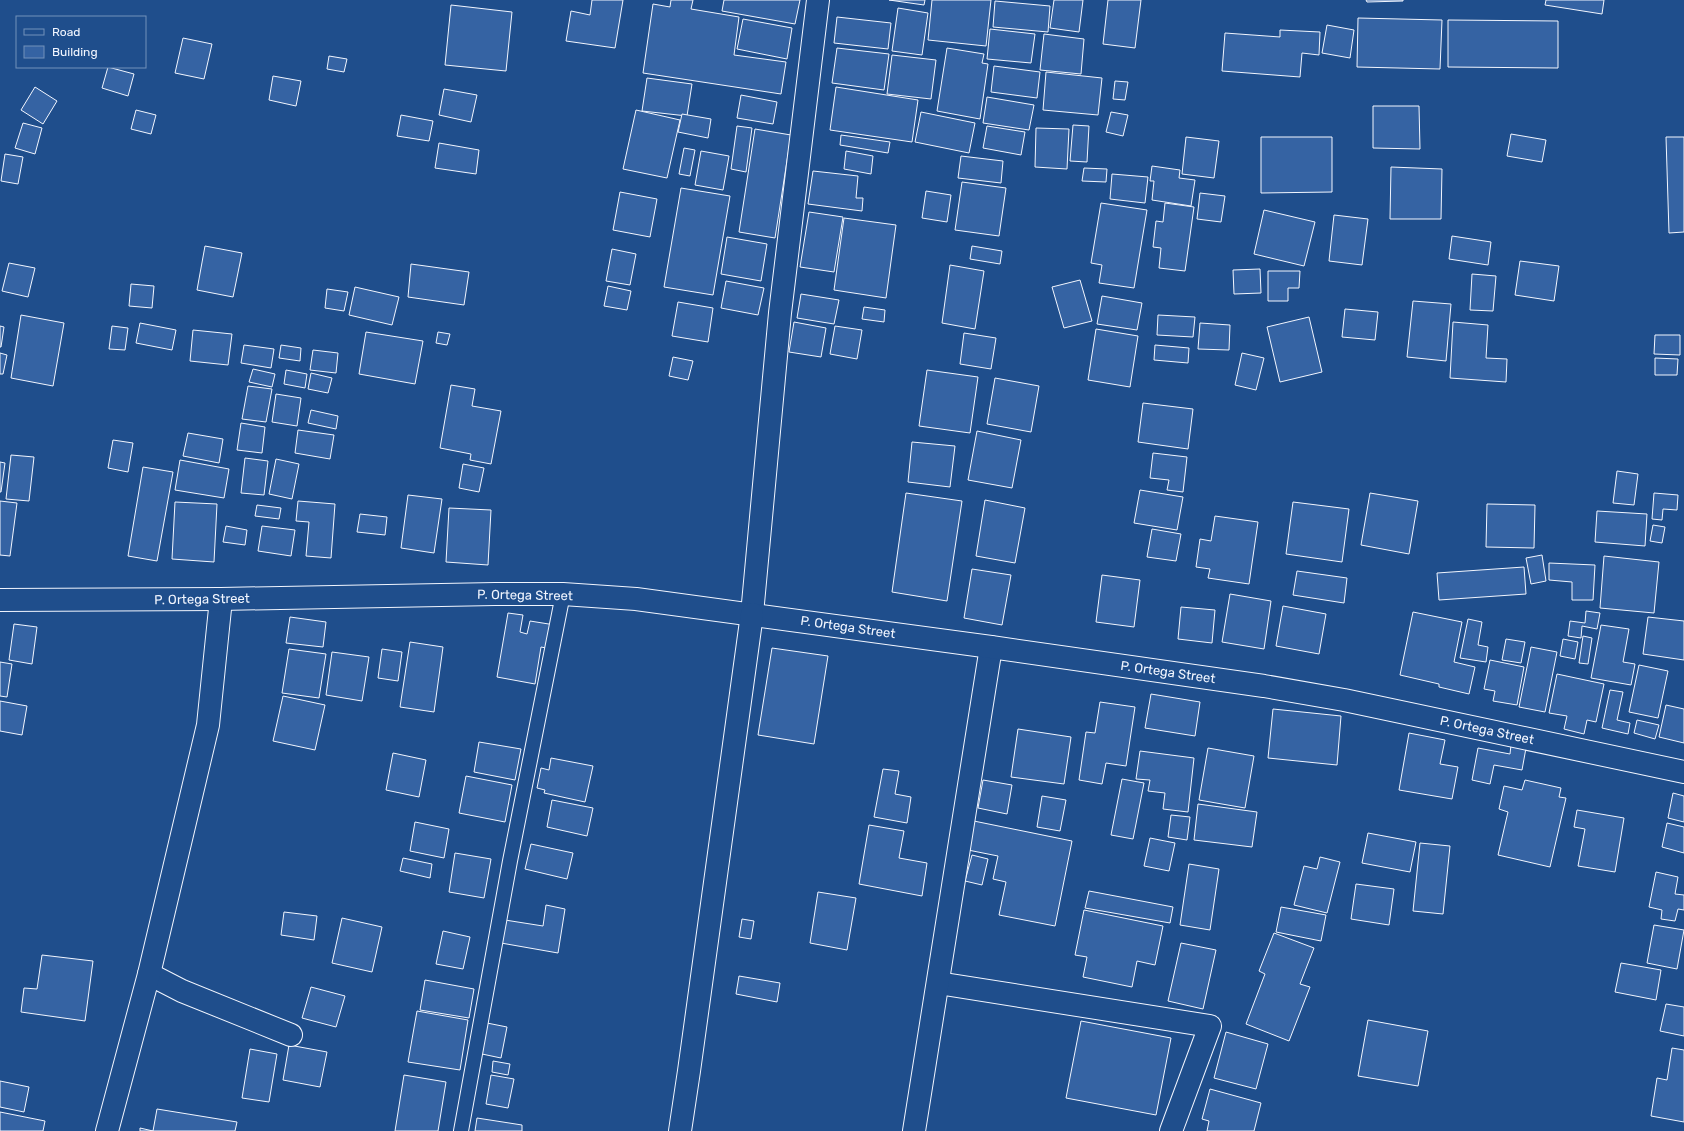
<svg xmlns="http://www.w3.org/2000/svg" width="1684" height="1131" viewBox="0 0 1684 1131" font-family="Rubik,sans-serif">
<rect width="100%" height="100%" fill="#1f4e8c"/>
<g fill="#3563a3" stroke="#f2f6ff">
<polygon points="592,0 623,0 615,48 566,41 571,11 590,15"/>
<polygon points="671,0 693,0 691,9 739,17 734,55 786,62 781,94 643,73 653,4 670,7"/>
<polygon points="724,0 800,0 795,24 722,11"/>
<polygon points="889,0 925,0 924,5"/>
<polygon points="932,0 991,0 986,46 928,40"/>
<polygon points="1054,0 1083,0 1079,32 1050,28"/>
<polygon points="1108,0 1141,0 1135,48 1103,44"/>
<polygon points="1366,0 1403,0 1403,1 1367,2"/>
<polygon points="1546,0 1604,0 1602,14 1545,5"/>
<polygon points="995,1 1050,6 1048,32 993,27"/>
<polygon points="451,5 512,12 506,71 445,65"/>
<polygon points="898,8 928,13 922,55 892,51"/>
<polygon points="837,17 891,23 888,49 834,43"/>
<polygon points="1358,18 1442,20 1440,69 1357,67"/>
<polygon points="743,19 792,28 787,59 737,49"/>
<polygon points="1448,20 1558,21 1558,68 1448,67"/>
<polygon points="1327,25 1354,30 1350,58 1322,53"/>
<polygon points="990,29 1035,34 1031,63 987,59"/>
<polygon points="1280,30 1320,32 1319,55 1302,53 1300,77 1222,71 1225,33 1280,37"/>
<polygon points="1044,34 1084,39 1081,74 1040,70"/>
<polygon points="183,38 212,44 204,79 175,73"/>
<polygon points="837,48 889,54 884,90 832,83"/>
<polygon points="947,48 984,54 982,63 988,64 980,119 937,111"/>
<polygon points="892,55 936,60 931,99 887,94"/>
<polygon points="329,56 347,59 344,72 327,69"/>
<polygon points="994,66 1040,72 1037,98 991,92"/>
<polygon points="108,67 134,74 128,96 102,88"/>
<polygon points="1046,72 1102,78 1098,115 1043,110"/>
<polygon points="273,76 301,81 296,106 269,100"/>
<polygon points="647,78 692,84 687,116 642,111"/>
<polygon points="1115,81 1128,82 1125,100 1113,99"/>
<polygon points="35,87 57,101 43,124 21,110"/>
<polygon points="836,87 918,100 912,142 830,130"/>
<polygon points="444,89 477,95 471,122 439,115"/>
<polygon points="741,95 777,102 773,124 737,118"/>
<polygon points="987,97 1034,105 1029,130 983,123"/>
<polygon points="1373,106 1419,106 1420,149 1373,148"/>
<polygon points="136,110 156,115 151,134 131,129"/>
<polygon points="636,110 680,120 667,178 623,169"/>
<polygon points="921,112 975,123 969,153 915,142"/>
<polygon points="1111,112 1128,115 1123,136 1106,132"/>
<polygon points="682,114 711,119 708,138 678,132"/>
<polygon points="401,115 433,121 429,141 397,136"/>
<polygon points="23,123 42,128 35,154 15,148"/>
<polygon points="1073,125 1089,126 1087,162 1070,161"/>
<polygon points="737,126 752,128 746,172 731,169"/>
<polygon points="987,126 1025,132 1021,155 983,148"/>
<polygon points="1036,128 1069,129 1067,169 1035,167"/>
<polygon points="755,129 791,135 775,238 739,232"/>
<polygon points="1511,134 1546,140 1542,162 1507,156"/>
<polygon points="841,135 890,142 888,153 840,145"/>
<polygon points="1186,137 1219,141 1214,178 1182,174"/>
<polygon points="1261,137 1332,137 1332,192 1261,193"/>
<polygon points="1666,137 1684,137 1684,232 1669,233"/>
<polygon points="439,143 479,150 476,174 435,168"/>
<polygon points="684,148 695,150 690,176 679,174"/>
<polygon points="701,151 729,156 723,190 695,185"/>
<polygon points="846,151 873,156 871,174 844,169"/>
<polygon points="5,154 23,157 18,184 1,181"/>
<polygon points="961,156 1003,161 1001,183 958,178"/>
<polygon points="1152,166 1180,170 1179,178 1195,180 1191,206 1152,200 1154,181 1150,181"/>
<polygon points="1391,167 1442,169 1441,219 1390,219"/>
<polygon points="1084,168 1107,169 1106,182 1082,181"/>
<polygon points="813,171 858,176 856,198 863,198 862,211 808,204"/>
<polygon points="1112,174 1148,177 1145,203 1110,199"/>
<polygon points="962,182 1006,188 999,236 955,230"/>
<polygon points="681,188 730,196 713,295 664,287"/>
<polygon points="926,191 951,195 947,222 922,218"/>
<polygon points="620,192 657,199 650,237 613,230"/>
<polygon points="1200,193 1225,196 1221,222 1197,219"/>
<polygon points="1101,203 1147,210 1134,288 1099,283 1102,265 1091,263"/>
<polygon points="1165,203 1194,207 1185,271 1159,268 1161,248 1153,247 1156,221 1163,222"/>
<polygon points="1264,210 1315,222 1304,266 1254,254"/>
<polygon points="809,212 843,217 834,272 800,267"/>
<polygon points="1334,215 1368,219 1362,265 1329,261"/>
<polygon points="844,218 896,225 886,298 834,290"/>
<polygon points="1452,236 1491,242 1488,265 1449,259"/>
<polygon points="727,237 767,244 761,281 721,274"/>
<polygon points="205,246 242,253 233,297 197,290"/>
<polygon points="972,246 1002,251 1000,264 970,259"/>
<polygon points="612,249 636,254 630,285 606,281"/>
<polygon points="1520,261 1559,266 1554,301 1515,295"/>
<polygon points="9,263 35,268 28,297 2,291"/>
<polygon points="411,264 469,272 464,305 408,297"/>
<polygon points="950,265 984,271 975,329 942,323"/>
<polygon points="1260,269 1261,293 1234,294 1233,270"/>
<polygon points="1268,271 1300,271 1299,288 1288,288 1288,301 1268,301"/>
<polygon points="1472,274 1496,276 1493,311 1470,310"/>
<polygon points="1080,280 1092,321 1064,328 1052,287"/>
<polygon points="726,281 764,288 758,315 721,308"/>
<polygon points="131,284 154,286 152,308 129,306"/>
<polygon points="608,286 631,291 627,310 604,306"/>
<polygon points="355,287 399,297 392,325 349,315"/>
<polygon points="327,289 348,292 344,311 325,308"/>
<polygon points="801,294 839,300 834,324 797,318"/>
<polygon points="1102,296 1142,303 1137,330 1097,324"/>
<polygon points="1413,301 1451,304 1446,361 1407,357"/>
<polygon points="678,302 713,308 708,342 672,336"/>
<polygon points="864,307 885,310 884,322 862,319"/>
<polygon points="1345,309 1378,312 1375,340 1342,337"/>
<polygon points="21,315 64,323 53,386 11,378"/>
<polygon points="1158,315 1195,317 1193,337 1157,335"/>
<polygon points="1309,317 1322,372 1280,382 1267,327"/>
<polygon points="794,322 826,328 821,357 789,352"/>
<polygon points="1453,322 1488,325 1486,358 1507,359 1506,382 1450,378"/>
<polygon points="140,323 176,330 172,350 136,343"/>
<polygon points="1200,323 1230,325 1229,350 1198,349"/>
<polygon points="0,326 4,327 1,347 0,347"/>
<polygon points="112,326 128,328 125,350 109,349"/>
<polygon points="835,326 862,330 857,359 830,354"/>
<polygon points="1096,329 1138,336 1130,387 1088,380"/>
<polygon points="193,330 232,334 228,365 190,361"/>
<polygon points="366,332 423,341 415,384 359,374"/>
<polygon points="438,332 450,334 447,345 436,343"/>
<polygon points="964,333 996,338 991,369 960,364"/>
<polygon points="1655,335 1680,335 1680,355 1654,354"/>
<polygon points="244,345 274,349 271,368 241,363"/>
<polygon points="281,345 301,348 300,361 279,358"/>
<polygon points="1155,345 1189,348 1188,363 1154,360"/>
<polygon points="313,350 338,353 336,373 310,370"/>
<polygon points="0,353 7,355 3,374 0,374"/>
<polygon points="1242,353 1264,358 1256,390 1235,385"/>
<polygon points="673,357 693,361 688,380 669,376"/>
<polygon points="1655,358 1678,359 1677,375 1655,375"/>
<polygon points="253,369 275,374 272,387 249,382"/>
<polygon points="286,370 307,374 305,388 284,384"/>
<polygon points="927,370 978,377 970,433 919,426"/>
<polygon points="311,373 332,378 328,393 308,389"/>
<polygon points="995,378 1039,386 1031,432 987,424"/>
<polygon points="451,385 475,389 472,406 501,411 491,464 470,460 471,454 440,448"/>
<polygon points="248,386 272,389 266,422 242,419"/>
<polygon points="276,394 301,398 297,426 272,422"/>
<polygon points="1143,403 1193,409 1188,449 1138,442"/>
<polygon points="311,410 338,416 336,429 308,423"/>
<polygon points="241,423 265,427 262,453 237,450"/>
<polygon points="298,430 334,435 330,459 295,453"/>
<polygon points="977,431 1021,440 1012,488 968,480"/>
<polygon points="188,433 223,439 219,463 183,456"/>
<polygon points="113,440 133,443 128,472 108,468"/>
<polygon points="912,442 955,446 950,487 908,482"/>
<polygon points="1153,453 1187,457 1183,492 1167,490 1169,480 1150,478"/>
<polygon points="11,455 34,457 29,501 6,499"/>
<polygon points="245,458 268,461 264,495 241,493"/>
<polygon points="276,459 299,464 292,499 269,494"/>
<polygon points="180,460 229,469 224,498 175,490"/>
<polygon points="0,462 5,463 1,492 0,492"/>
<polygon points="463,464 484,468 479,492 459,488"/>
<polygon points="143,467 173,472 157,561 128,556"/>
<polygon points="1617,471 1638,474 1634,505 1613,503"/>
<polygon points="1140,490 1183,497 1177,530 1134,523"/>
<polygon points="906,493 962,501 947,601 892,592"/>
<polygon points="1370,493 1418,501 1409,554 1361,545"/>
<polygon points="1654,493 1678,495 1677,510 1663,509 1662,520 1652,519"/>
<polygon points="408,495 442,499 434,553 401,548"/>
<polygon points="985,500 1025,508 1015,563 976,556"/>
<polygon points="0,501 17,503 10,556 0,555"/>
<polygon points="298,501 335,504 331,558 306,556 309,522 296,521"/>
<polygon points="175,502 217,504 214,562 172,559"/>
<polygon points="1293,502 1349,509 1342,562 1286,554"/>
<polygon points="1487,504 1535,505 1534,548 1486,547"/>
<polygon points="257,505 281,508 279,519 255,516"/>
<polygon points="449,508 491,510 488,565 446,562"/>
<polygon points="1597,511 1647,514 1645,546 1595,542"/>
<polygon points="360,514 387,517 385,535 357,532"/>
<polygon points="1215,516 1258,522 1249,584 1208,578 1210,569 1196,567 1200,539 1211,541"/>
<polygon points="1653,525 1665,527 1662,543 1650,541"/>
<polygon points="226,526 247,530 245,545 223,542"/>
<polygon points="262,526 295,530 291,556 258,551"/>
<polygon points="1152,529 1181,534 1176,561 1147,557"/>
<polygon points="1542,555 1546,581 1531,584 1526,558"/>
<polygon points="1604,556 1659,562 1654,613 1600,608"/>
<polygon points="1549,563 1595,565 1593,600 1572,600 1572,582 1549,580"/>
<polygon points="1524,567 1526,594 1439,600 1437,573"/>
<polygon points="972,569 1011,575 1002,625 964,618"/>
<polygon points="1297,571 1347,578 1344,603 1293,595"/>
<polygon points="1102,575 1140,580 1134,627 1096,622"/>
<polygon points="1230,594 1271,601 1264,649 1222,642"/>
<polygon points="1283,606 1326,614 1319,654 1276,646"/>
<polygon points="1181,607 1215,610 1212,643 1178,639"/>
<polygon points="1586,611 1600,613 1597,629 1582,626 1581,638 1568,636 1570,621 1585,623"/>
<polygon points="1413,612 1462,622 1454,662 1475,667 1469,694 1439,687 1439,684 1400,675"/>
<polygon points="508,613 523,615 520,632 527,634 530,621 555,625 551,649 541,647 535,684 497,677"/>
<polygon points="290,617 326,622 323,647 286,643"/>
<polygon points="1648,617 1684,621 1684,660 1643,654"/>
<polygon points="1468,619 1482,622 1478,645 1488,647 1486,662 1460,658"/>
<polygon points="14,624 37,627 32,664 9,660"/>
<polygon points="1601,625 1629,629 1623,662 1635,664 1631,685 1591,678"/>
<polygon points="1583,636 1592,638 1588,664 1579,663"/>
<polygon points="1506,639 1525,642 1521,663 1502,660"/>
<polygon points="1563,639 1578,642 1575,659 1560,656"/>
<polygon points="410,642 443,647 434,712 400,707"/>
<polygon points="1531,647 1557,652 1545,712 1519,707"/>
<polygon points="772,648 828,656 814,744 758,735"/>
<polygon points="289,649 326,654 319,698 282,693"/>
<polygon points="382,649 402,652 398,681 378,678"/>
<polygon points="332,652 369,657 362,701 326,695"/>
<polygon points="1490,660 1524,667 1517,705 1493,701 1495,691 1484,689"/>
<polygon points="0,662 12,664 7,697 0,696"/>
<polygon points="1639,665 1668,671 1658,718 1629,712"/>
<polygon points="1557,674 1604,684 1596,722 1587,720 1584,734 1564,729 1567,716 1549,713"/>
<polygon points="1610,690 1623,692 1617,720 1630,723 1628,734 1602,728"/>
<polygon points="1151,694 1200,702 1195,736 1145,728"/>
<polygon points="283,696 325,705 315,750 273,741"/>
<polygon points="0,701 27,706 22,735 0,731"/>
<polygon points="1100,702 1135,707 1126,766 1106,763 1102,784 1079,780 1086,732 1095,733"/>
<polygon points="1666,705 1684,709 1684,743 1659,737"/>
<polygon points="1273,709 1341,716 1337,765 1268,758"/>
<polygon points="1637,720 1659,725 1655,739 1634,733"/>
<polygon points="1018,729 1071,737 1064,784 1011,777"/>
<polygon points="1409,733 1445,740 1440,764 1458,767 1452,799 1399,790"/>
<polygon points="479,742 521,749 515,780 474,772"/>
<polygon points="1511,745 1526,748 1522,770 1494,765 1490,784 1472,780 1478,748 1510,754"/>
<polygon points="1208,748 1254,756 1245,808 1199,800"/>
<polygon points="1140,751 1194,758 1188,812 1163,809 1165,793 1148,791 1150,780 1136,779"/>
<polygon points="393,753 426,760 419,797 386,790"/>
<polygon points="551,758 593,766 585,802 544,793 545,790 537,788 541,768 549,770"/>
<polygon points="883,769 899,771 895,794 911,797 907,823 874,817"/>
<polygon points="466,776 512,785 505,822 459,813"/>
<polygon points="1122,779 1144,783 1133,839 1111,835"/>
<polygon points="983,780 1012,785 1007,814 978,808"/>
<polygon points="1525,780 1561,788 1559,797 1566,798 1550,867 1498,855 1508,812 1499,809 1504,786 1522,790"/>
<polygon points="1673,793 1684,796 1684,822 1668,818"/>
<polygon points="1042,796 1066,800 1060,831 1037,827"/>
<polygon points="552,800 593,808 587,836 547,827"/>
<polygon points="1198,804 1257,812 1252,847 1194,840"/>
<polygon points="1577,810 1624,818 1615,872 1578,866 1585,829 1574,827"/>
<polygon points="1171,815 1190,817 1187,840 1168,837"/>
<polygon points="964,819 1072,841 1055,926 999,915 1006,882 993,879 998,856 958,848"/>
<polygon points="415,822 449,829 444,858 410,851"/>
<polygon points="1667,823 1684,827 1684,853 1662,847"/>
<polygon points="869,825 904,831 899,858 927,863 922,896 859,884"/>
<polygon points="1368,833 1416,842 1410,872 1362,863"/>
<polygon points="1150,838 1175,843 1169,871 1144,866"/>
<polygon points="1420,843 1450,846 1443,914 1413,911"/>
<polygon points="531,844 573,853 567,879 525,869"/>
<polygon points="455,853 491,859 484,898 449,892"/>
<polygon points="972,855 988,859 982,885 965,881"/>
<polygon points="1320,857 1340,862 1327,913 1294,905 1304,866 1317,869"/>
<polygon points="403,858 432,864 430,878 400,871"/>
<polygon points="1189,864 1219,869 1210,930 1180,925"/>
<polygon points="1656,872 1678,877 1675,894 1684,895 1684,910 1678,909 1675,921 1661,919 1662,910 1649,907"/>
<polygon points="1356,884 1394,889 1389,925 1351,919"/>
<polygon points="1089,891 1173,907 1170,923 1085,908"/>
<polygon points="818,892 856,898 847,950 810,943"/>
<polygon points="546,905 565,909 558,953 501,943 505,920 543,926"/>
<polygon points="1281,907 1326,915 1321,941 1276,932"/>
<polygon points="1084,910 1163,926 1155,965 1137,961 1132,987 1083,977 1087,957 1075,955"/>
<polygon points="284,912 317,916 314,940 281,935"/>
<polygon points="342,918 382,927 372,972 332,963"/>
<polygon points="742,919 754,921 751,939 739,937"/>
<polygon points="1654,925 1684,930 1677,969 1647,963"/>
<polygon points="443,931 470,937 463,969 436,964"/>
<polygon points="1274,933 1314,948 1300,984 1310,987 1289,1041 1246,1024 1265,974 1259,971"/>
<polygon points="1181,943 1216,950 1203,1009 1168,1001"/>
<polygon points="42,955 93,961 85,1021 21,1012 24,988 37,989"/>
<polygon points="1621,963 1661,970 1656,1000 1615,992"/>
<polygon points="739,976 780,983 777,1002 736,994"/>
<polygon points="425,980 474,989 469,1018 420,1010"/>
<polygon points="311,987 345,996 336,1027 302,1018"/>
<polygon points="1666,1004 1684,1007 1684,1036 1660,1031"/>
<polygon points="417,1011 468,1020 460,1070 408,1062"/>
<polygon points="1368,1020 1428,1031 1418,1086 1358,1076"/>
<polygon points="1081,1021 1171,1038 1156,1115 1066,1098"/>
<polygon points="487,1023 507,1027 501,1058 482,1054"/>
<polygon points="1226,1032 1268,1044 1256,1089 1214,1078"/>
<polygon points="289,1045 327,1052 320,1087 283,1080"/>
<polygon points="1672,1048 1684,1050 1684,1122 1651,1116 1657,1078 1667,1080"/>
<polygon points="250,1049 277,1054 269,1102 242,1098"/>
<polygon points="493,1061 510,1064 508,1075 492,1072"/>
<polygon points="404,1075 446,1082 438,1131 395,1131"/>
<polygon points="491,1075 514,1079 508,1108 486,1104"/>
<polygon points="0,1081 29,1087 24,1112 0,1107"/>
<polygon points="1210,1089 1261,1103 1254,1131 1207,1131 1209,1121 1202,1119"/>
<polygon points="157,1109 237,1122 235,1131 140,1131 140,1128 153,1131"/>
<polygon points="0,1112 45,1121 43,1131 0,1131"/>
<polygon points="477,1118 522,1125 522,1131 475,1131"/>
</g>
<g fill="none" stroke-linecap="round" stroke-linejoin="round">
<g stroke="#f2f6ff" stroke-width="16">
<polyline id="lane" points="461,1131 510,861 563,594"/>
</g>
<g stroke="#f2f6ff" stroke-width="24">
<g id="street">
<polyline points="752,614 780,313 818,0"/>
<polyline points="149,974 182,991 291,1035"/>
<polyline points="938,983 1210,1026 1171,1131"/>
<polyline points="107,1131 149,974 208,725 221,599"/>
<polyline points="914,1131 991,647"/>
</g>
</g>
<g stroke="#f2f6ff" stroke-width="24">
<g id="secondary">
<polyline points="0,600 221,599 495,594 563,594 636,599 991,647 1264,686 1344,700 1684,772"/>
<polyline points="680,1131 689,1071 752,614"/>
</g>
</g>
<use href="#lane" stroke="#1f4e8c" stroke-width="14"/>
<use href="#street" stroke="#1f4e8c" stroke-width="22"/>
<use href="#secondary" stroke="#1f4e8c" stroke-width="22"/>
</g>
<g text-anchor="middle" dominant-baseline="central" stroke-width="3" stroke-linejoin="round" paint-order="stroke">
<g font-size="13" fill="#f2f6ff" stroke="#1f4e8c">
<text transform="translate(525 595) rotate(1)">P. Ortega Street</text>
<text transform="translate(202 599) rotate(-1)">P. Ortega Street</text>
<text transform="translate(848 627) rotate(8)">P. Ortega Street</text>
<text transform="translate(1168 672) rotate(8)">P. Ortega Street</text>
<text transform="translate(1487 730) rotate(12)">P. Ortega Street</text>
</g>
</g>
<rect x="16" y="16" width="130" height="52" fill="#1f4e8c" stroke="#7391ba"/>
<rect x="24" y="29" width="20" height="6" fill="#1f4e8c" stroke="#7391ba"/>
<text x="52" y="36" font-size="12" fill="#f2f6ff">Road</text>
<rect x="24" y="46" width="20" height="12" fill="#3563a3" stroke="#7391ba"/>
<text x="52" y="56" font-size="12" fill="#f2f6ff">Building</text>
</svg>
